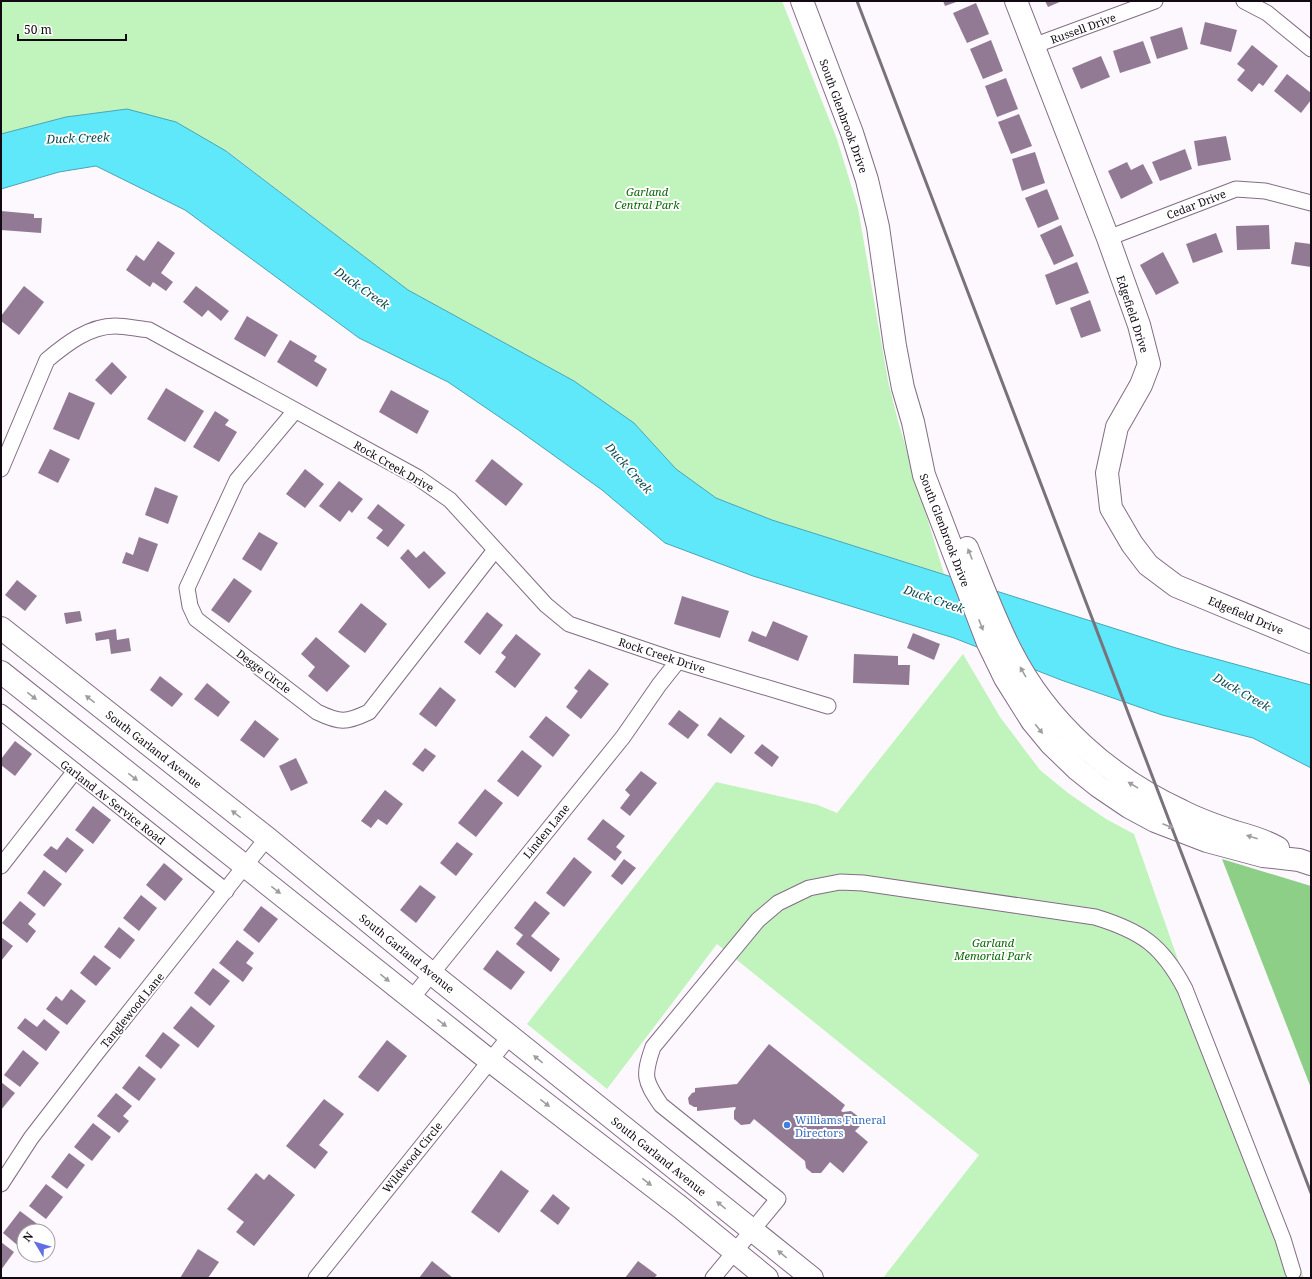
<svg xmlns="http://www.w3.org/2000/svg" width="1312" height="1279" viewBox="0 0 1312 1279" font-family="'Noto Serif',serif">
<rect width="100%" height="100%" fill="#fdf8fe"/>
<g fill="#c1f3bc">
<polygon points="1,1 782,1 837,139 858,208 888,381 898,421 944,574 772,520 716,498 676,469 634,423 574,381 408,290 227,151 127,109 66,117 1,134"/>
<polygon points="963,654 1000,717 1040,770 1068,793 1106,819 1134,834 1177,957 1304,1278 883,1278 979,1155 717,944 607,1089 527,1024 716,782 818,805 837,813"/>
</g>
<polygon fill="#8dcf87" points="1222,859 1311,886 1311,1088"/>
<polygon fill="#5fe8f9" stroke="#48a5b4" points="127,109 176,122 226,151 408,290 574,381 634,423 676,469 716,498 772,520 1176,648 1311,685 1311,768 1253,738 1162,715 1061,680 954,638 753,576 665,543 602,490 517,429 448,382 359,338 185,210 96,166 59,172 1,189 1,134 66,117"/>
<g fill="#927a95">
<polygon points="943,1 959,1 945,6"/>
<polygon points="1045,1 1062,1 1048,7"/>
<polygon points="976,3 989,34 967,43 953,13"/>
<polygon points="1205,22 1237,30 1231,52 1200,44"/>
<polygon points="1182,27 1188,49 1157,59 1150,37"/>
<polygon points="991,40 1003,71 983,79 970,49"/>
<polygon points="1143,41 1151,63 1120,73 1113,51"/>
<polygon points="1252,45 1278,66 1263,86 1259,83 1252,92 1237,80 1245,70 1237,64"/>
<polygon points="1101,56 1110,77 1081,89 1072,68"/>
<polygon points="1287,74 1311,93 1311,100 1301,113 1274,91"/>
<polygon points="1006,78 1018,109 997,117 985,86"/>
<polygon points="1019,114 1032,146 1011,154 998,122"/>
<polygon points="1226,136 1231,160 1198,166 1194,141"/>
<polygon points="1185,149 1192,169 1160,181 1152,162"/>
<polygon points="1035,152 1045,183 1022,191 1012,159"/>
<polygon points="1127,162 1131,170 1143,164 1153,183 1121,199 1108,171"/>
<polygon points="1047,189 1059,219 1038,228 1025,198"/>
<polygon points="1,211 34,214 34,218 42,218 41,233 1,230"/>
<polygon points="1061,225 1074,256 1054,265 1040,235"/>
<polygon points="1269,225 1270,249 1237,250 1236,226"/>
<polygon points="1216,233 1223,252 1193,263 1186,244"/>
<polygon points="158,241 175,253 161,273 173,282 166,291 153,282 150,287 126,270 136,255 144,261"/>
<polygon points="1295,242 1311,244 1311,267 1291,264"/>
<polygon points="1163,252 1179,283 1156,295 1140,265"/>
<polygon points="1077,262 1089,293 1056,305 1045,275"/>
<polygon points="24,286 44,302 19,335 1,321 1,316"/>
<polygon points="196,286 229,311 221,321 208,310 202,317 183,302"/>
<polygon points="1090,300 1101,331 1081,338 1070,308"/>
<polygon points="247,316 278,335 265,357 234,339"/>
<polygon points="290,340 317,356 314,361 327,369 317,387 277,362"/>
<polygon points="112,362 127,377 111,395 95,380"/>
<polygon points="166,388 204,411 185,442 147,419"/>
<polygon points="391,390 429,411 417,434 379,412"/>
<polygon points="69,392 95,403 79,440 53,429"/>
<polygon points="215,411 229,420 225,425 237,432 219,462 193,447"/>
<polygon points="50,449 70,459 58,483 38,473"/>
<polygon points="492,459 523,484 506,506 475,481"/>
<polygon points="305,469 324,484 305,508 286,494"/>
<polygon points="339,481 363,499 352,513 349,510 340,522 319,506"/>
<polygon points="155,487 178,496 168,524 145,515"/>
<polygon points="378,504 405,525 388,547 376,538 383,530 367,518"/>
<polygon points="259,532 278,543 261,571 242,559"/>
<polygon points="139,537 158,544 148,572 122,563 126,552 133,555"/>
<polygon points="408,549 416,558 424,551 446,573 429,589 400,558"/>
<polygon points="234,578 252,591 229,623 211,610"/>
<polygon points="17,580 37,596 25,611 5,595"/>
<polygon points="682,596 729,611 720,638 674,624"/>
<polygon points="361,603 387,624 365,653 338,632"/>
<polygon points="80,611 82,621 66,624 64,613"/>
<polygon points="487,612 503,625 480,655 464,642"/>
<polygon points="773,621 808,636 798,661 748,641 752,631 766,637"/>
<polygon points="116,629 117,640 129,638 131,651 111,654 109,639 96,641 95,633"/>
<polygon points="913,633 940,644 934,660 907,648"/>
<polygon points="516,634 541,654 515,688 495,672 506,657 501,653"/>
<polygon points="316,637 350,666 327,692 308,676 315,667 301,654"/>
<polygon points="854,654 898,656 898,665 910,665 909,685 853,683"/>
<polygon points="589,669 609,684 581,719 566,707 578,691 574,688"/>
<polygon points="160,676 183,694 172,707 150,690"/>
<polygon points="207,683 230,702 218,717 194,699"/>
<polygon points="440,687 456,700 436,727 419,714"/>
<polygon points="679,710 699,725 688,739 668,724"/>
<polygon points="546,716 570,735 553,757 529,737"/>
<polygon points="720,717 745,736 731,754 707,735"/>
<polygon points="255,720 279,739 264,758 240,740"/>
<polygon points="15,741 32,754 15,776 1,765 1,759"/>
<polygon points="762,744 779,757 772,767 754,753"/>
<polygon points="425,748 436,756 423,772 412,764"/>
<polygon points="522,750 542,766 518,797 497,781"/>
<polygon points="296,758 308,783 291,791 279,766"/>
<polygon points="641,771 657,783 630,816 620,808 630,795 625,790"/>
<polygon points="485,789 503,803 476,837 458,823"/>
<polygon points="385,790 403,804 387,825 378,819 371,828 361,821"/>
<polygon points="93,806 111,820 93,844 75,830"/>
<polygon points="603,819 625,836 616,847 622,852 615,861 587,839"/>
<polygon points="67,837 84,850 66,873 43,855 51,846 57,850"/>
<polygon points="457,842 473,854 456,876 440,863"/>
<polygon points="574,857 592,872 564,907 546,893"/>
<polygon points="624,859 636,868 622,885 611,876"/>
<polygon points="164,863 183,879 165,901 146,885"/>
<polygon points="44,870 62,884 44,907 27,893"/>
<polygon points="420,885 436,897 416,923 400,910"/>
<polygon points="141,895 157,908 139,931 123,918"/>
<polygon points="20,901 36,914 28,924 36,931 27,943 2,923"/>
<polygon points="535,901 550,913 531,936 560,959 551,972 516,944 523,935 514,928"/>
<polygon points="261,906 278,919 259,943 243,930"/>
<polygon points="119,927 135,940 120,959 104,947"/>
<polygon points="1,937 13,946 1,961"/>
<polygon points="237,940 254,953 246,963 253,968 243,982 219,963"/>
<polygon points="497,950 525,972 511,990 483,969"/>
<polygon points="94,955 111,968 96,986 80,973"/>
<polygon points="213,968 230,981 210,1006 194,993"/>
<polygon points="71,989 86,1001 67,1025 46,1009 56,996 62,1001"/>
<polygon points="191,1006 215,1026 198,1048 173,1028"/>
<polygon points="25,1018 37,1027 44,1019 60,1032 46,1051 17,1028"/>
<polygon points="163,1032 180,1045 161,1069 145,1056"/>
<polygon points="387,1040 407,1056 378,1092 358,1077"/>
<polygon points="769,1044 845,1105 841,1111 843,1112 851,1111 859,1117 860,1126 855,1131 868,1142 843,1173 830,1162 821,1173 812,1173 806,1168 805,1161 754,1119 750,1124 741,1125 734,1119 734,1111 736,1108 735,1107 697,1111 697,1107 694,1107 689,1104 688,1098 692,1093 695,1092 695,1088 737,1084"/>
<polygon points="23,1050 39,1063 20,1087 4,1075"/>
<polygon points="139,1066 156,1079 139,1101 122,1088"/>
<polygon points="1,1082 15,1093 1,1110"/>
<polygon points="116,1093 132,1106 123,1116 129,1121 119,1133 97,1116"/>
<polygon points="324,1099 344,1114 319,1145 328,1152 315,1169 286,1146"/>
<polygon points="93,1123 111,1137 92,1161 74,1147"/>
<polygon points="69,1153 85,1165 67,1189 51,1177"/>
<polygon points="501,1170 529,1191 499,1233 471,1212"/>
<polygon points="256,1173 264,1180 269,1174 295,1195 254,1246 236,1232 244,1222 227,1209"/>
<polygon points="46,1184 63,1197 46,1219 29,1206"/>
<polygon points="553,1194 570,1208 558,1225 540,1211"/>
<polygon points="20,1211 40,1226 36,1231 24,1231 24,1246 22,1249 3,1233"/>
<polygon points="1,1242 14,1252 1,1270"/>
<polygon points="198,1249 219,1262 208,1278 180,1278"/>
<polygon points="432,1261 453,1278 419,1278"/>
<polygon points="638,1261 657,1275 654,1278 625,1278"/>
</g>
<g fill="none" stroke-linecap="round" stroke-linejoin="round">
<g stroke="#836c86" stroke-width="17">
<g id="street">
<polyline points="1244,1 1267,13 1311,49"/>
<polyline points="1033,46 1155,1"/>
<polyline points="1108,238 1236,189 1265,191 1311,203"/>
<path d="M 295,411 L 237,480 L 187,588 L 190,606 L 196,619 L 317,712 C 340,723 346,723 369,712 L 495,550"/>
<path d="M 1,469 L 47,360 C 66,344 89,326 115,326 C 126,326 138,329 149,330 L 417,477 L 450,500 L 546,605 L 569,624 L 678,661 L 828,706"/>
<polyline points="1,712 226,891"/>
<polyline points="1,866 75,771"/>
<polyline points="412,998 623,737 659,685 678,661"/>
<polyline points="1,1184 31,1138 95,1055 267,838"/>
<polyline points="316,1278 510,1036"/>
<path d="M 713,1278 L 778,1199 L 661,1105 C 644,1080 643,1076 653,1047 L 758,920 L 778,903 L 809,888 L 840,882 L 863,883 L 1095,917 C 1141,931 1162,945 1185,989 L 1283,1239 L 1293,1272"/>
</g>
</g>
<g stroke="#836c86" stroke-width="24">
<g id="secondary">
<polyline points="802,1 852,133 867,180 878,227 895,346 903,388 913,422 924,475 988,643 1005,678 1032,721 1051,744 1078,770 1098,786 1129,807 1155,821 1207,841 1263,856 1299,860 1311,864"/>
<polyline points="1016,1 1108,238 1139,325 1149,364 1141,385 1117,427 1107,473 1111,508 1132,544 1148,565 1176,586 1311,642"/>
<path d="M 967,548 C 981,582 994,618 1011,651 C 1047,722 1110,778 1182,811 C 1199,820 1217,826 1235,832 C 1250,836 1264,840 1278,848"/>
</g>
</g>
<g stroke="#836c86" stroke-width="24">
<g id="primary">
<polyline points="1,628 267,838 431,973 812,1278"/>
<polyline points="1,672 489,1060 680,1207 767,1278"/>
</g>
</g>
<use href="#street" stroke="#fff" stroke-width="15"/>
<use href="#secondary" stroke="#fff" stroke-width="22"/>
<use href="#primary" stroke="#fff" stroke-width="22"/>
<polyline stroke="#79727a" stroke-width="3" points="857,1 1311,1193"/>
</g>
<defs><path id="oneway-solid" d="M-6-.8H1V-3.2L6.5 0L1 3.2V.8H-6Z"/></defs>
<g fill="#a09da1">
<use href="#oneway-solid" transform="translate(970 554) rotate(-112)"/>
<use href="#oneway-solid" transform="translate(981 625) rotate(69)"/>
<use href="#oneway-solid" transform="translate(1023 672) rotate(-120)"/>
<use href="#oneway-solid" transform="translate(32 696) rotate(38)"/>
<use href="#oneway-solid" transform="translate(90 699) rotate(-142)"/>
<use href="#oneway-solid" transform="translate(1039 729) rotate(51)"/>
<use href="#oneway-solid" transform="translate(133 777) rotate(38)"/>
<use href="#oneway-solid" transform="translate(1133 785) rotate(-149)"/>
<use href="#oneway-solid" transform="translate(236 814) rotate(-142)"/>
<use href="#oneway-solid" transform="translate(1168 826) rotate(21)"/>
<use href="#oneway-solid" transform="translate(1252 837) rotate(-162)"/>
<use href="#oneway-solid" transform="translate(276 890) rotate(38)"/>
<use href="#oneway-solid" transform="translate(385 978) rotate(39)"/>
<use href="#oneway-solid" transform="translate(442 1023) rotate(38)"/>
<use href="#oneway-solid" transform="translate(538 1059) rotate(-141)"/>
<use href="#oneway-solid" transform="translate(545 1103) rotate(38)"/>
<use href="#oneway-solid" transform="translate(647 1182) rotate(38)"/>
<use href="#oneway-solid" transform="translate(721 1205) rotate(-141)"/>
<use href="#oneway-solid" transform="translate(782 1254) rotate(-141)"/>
</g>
<circle fill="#3f7fe0" stroke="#fff" stroke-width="1.5" cx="787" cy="1125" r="4"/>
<g text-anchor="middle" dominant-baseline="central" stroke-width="4" stroke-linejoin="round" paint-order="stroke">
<g font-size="11" fill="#120913" stroke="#fff">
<text transform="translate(1083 28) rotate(-20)">Russell Drive</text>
<text transform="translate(844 116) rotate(70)">South Glenbrook Drive</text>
<text transform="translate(1196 204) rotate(-21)">Cedar Drive</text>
<text transform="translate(1133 314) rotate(72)">Edgefield Drive</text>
<text transform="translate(394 466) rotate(30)">Rock Creek Drive</text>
<text transform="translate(945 530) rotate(69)">South Glenbrook Drive</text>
<text transform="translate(1246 615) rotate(23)">Edgefield Drive</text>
<text transform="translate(662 655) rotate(18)">Rock Creek Drive</text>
<text transform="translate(264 671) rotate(37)">Degge Circle</text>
<text transform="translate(154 749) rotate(38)">South Garland Avenue</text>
<text transform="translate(113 802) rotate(38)">Garland Av Service Road</text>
<text transform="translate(546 831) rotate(-51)">Linden Lane</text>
<text transform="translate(407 953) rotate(39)">South Garland Avenue</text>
<text transform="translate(132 1010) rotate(-51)">Tanglewood Lane</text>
<text transform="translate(659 1156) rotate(39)">South Garland Avenue</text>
<text transform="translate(412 1157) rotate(-51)">Wildwood Circle</text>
</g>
<g font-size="11" font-style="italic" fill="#086804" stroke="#fff">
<text x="647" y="191">Garland<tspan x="647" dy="13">Central Park</tspan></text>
<text x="993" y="942">Garland<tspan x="993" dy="13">Memorial Park</tspan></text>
</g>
<g font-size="11" fill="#366cbe" stroke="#fff" text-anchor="start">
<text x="795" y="1119">Williams Funeral<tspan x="795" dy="13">Directors</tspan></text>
</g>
<g font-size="12" font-style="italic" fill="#0b4a51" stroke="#fff">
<text transform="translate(78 138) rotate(-2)">Duck Creek</text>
<text transform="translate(362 288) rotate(35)">Duck Creek</text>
<text transform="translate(629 468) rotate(48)">Duck Creek</text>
<text transform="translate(934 599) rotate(19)">Duck Creek</text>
<text transform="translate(1242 692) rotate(30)">Duck Creek</text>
</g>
</g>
<rect width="1312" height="1279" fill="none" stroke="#120913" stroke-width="4"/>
<g transform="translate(36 1243) rotate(308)"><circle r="19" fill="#ffffff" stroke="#a09da1"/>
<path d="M0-3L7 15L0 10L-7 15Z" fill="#636de5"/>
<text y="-6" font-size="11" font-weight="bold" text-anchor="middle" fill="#120913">N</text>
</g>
<path d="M18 34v6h108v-6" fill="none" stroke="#120913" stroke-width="2"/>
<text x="24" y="34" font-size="12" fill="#120913" stroke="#ffffff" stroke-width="3" paint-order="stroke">50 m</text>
</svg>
